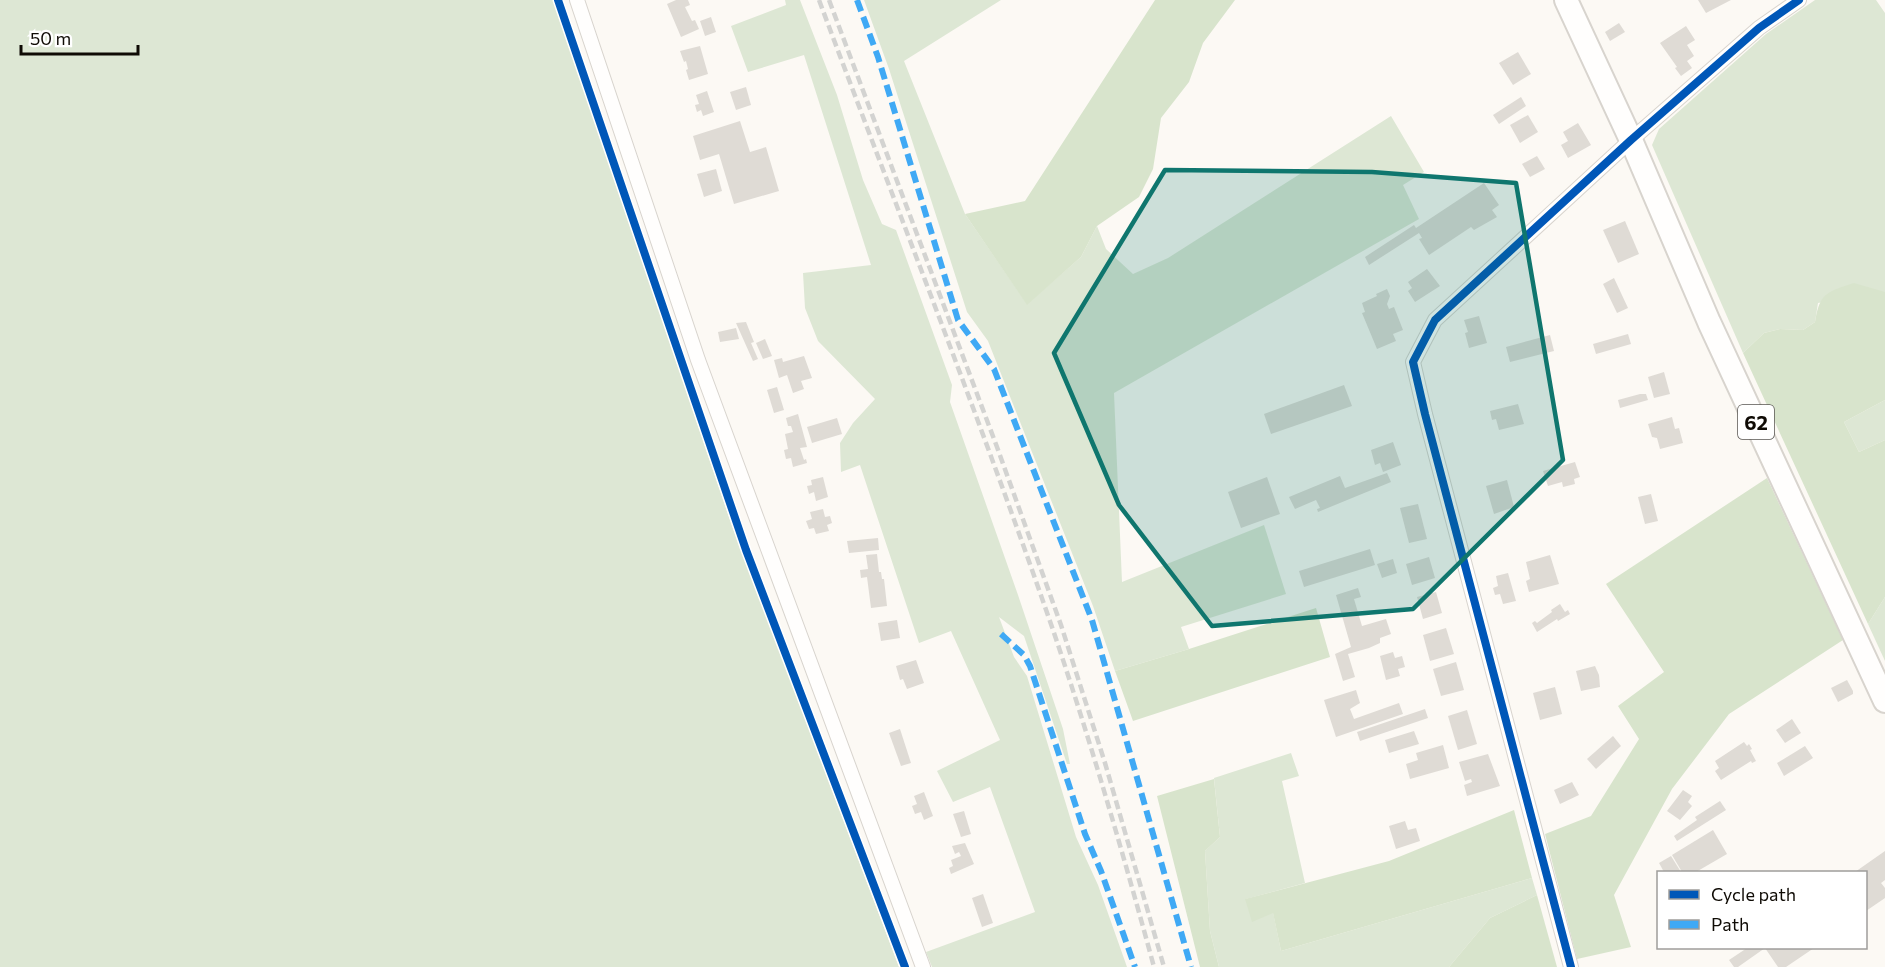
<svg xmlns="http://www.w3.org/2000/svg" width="1885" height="967" viewBox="0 0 1885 967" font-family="Commissioner,sans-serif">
<rect width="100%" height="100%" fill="#fcf9f4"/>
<g fill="#dde7d4">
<polygon points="0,0 554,0 731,523 899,967 0,967"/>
<polygon points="785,0 800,0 837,95 863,180 882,224 896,230 952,385 950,402 1018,595 1063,729 1070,764 1067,764 1024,636 999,617 1014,657 1027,676 1076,837 1098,885 1127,967 932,967 926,952 1035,912 990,787 953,802 937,771 1000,740 951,631 919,643 860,465 841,472 840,443 853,423 875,399 818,341 805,308 803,273 871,265 804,55 748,72 731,26 786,5"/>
<polygon points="864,0 1001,0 904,61 965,214 1027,304 1081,257 1097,226 1106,249 1133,274 1168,258 1391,116 1424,172 1403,185 1419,219 1114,393 1122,582 1264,525 1286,594 1181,627 1189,649 1115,671 1093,606 988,341 967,312 889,69"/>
<polygon points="1815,0 1876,0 1885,13 1885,292 1818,303 1815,322 1803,330 1780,329 1764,333 1743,353 1652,145 1659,129 1766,34"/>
<polygon points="1885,400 1885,440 1859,452 1844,422"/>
<polygon points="1885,597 1885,661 1868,624"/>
<polygon points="1291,753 1299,776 1282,781 1305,883 1246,899 1273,912 1281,951 1532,878 1537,895 1490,918 1449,967 1219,967 1210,931 1205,851 1220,837 1214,778"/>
</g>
<g fill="#d8e4cc">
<polygon points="1155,0 1235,0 1203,43 1189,82 1161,118 1153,169 1139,197 1097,226 1081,257 1027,305 965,214 1025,201"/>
<path d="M 1854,283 L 1885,292 L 1885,400 L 1844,422 L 1859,452 L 1885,440 L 1885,597 L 1868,624 L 1743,353 L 1764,333 L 1780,329 L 1803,330 L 1815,322 C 1820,292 1827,292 1854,283 Z"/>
<polygon points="1767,478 1843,640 1729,714 1672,789 1614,895 1631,947 1577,959 1545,834 1591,816 1639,739 1618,706 1664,672 1606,584"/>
<polygon points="1316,608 1330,657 1133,721 1115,671 1189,649"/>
<polygon points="1214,779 1220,837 1205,851 1210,931 1219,967 1200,967 1157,796"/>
<polygon points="1514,810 1532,878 1281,951 1273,913 1252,922 1245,899 1389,861"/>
<polygon points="1537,895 1557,967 1449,967 1490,918"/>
</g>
<g fill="#dfdbd5">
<polygon points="676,0 688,0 690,5 685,7 692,21 695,20 699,29 681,37 667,4"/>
<polygon points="1698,0 1731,0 1706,13"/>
<polygon points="711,17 716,32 705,36 700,21"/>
<polygon points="1619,23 1625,32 1610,41 1605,32"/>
<polygon points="1686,26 1695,40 1687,45 1694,56 1687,61 1692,68 1681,76 1675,68 1677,67 1660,43"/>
<polygon points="700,46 708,74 689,80 686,70 688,69 686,61 684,62 680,51"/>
<polygon points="1518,52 1531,74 1513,85 1499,63"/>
<polygon points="746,87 751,105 736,110 730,92"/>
<polygon points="707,91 714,112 703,116 701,110 697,112 695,105 699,104 696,95"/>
<polygon points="1521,97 1526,106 1499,124 1493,115"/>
<polygon points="1528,115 1538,132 1520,143 1510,125"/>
<polygon points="740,121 750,152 766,147 779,191 734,204 719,154 700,160 693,136"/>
<polygon points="1578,123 1591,145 1568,158 1561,145 1568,141 1563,132"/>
<polygon points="1537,156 1545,169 1530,177 1522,164"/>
<polygon points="716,169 722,191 704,197 697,174"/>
<polygon points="1484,183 1499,205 1492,210 1497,217 1474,230 1471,227 1429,255 1419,239 1422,238 1419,233 1369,265 1365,257 1414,225 1416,228"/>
<polygon points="1625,221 1639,254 1618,263 1603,230"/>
<polygon points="1427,269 1440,286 1415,302 1408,291 1412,288 1408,282"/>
<polygon points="1614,278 1628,308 1617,313 1603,284"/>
<polygon points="1387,289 1390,296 1387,304 1389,309 1394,307 1403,330 1393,334 1396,341 1377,349 1362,313 1365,312 1362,303 1377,296 1376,294"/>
<polygon points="1479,316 1487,343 1469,348 1465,333 1468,332 1464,320"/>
<polygon points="746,322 754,342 751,343 758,359 753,361 736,323"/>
<polygon points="736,328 739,339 720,342 718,332"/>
<polygon points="1628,334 1631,344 1596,354 1593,344"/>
<polygon points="1550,335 1554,351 1510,362 1506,347"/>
<polygon points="765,339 772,356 763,359 756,343"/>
<polygon points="804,356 812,378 801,381 804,389 793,393 787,375 779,378 774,360 782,358 783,362"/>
<polygon points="1664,372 1670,394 1654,398 1648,377"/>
<polygon points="1344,385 1352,406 1271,434 1264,414"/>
<polygon points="777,387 784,410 774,413 767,390"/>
<polygon points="1640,394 1646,394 1648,400 1620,408 1618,400"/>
<polygon points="1518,404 1524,424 1499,430 1496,419 1492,420 1490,411"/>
<polygon points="798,414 807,447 800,448 804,460 806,459 807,463 793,467 791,458 786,459 784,450 788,449 785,434 793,432 791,426 788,426 786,418"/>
<polygon points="1672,417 1675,429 1679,428 1683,443 1660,449 1657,438 1652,437 1648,424"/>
<polygon points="837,418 842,434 812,443 807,427"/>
<polygon points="1393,442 1401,465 1383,472 1380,463 1375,465 1371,450"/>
<polygon points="1575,462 1580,477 1574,479 1575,484 1563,487 1562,482 1548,486 1543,471"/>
<polygon points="1387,473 1391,482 1318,512 1317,509 1320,508 1316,500 1295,509 1289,497 1340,476 1345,488"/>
<polygon points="823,477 828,497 816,501 814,492 809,494 807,486 812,485 811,480"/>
<polygon points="1267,477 1280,514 1241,528 1228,492"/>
<polygon points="1507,480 1514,507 1494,514 1486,486"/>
<polygon points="1651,494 1658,521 1645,524 1638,497"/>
<polygon points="1418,504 1427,539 1409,543 1400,508"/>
<polygon points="823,509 825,517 830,516 832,523 827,525 829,531 816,534 814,528 809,529 806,521 812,519 810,512"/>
<polygon points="878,538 879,550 849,553 847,541"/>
<polygon points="1370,549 1375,565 1304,587 1299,571"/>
<polygon points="877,554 879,572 881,572 882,579 884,579 887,606 871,608 867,577 861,578 860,570 868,569 866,555"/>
<polygon points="1550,555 1559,584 1529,592 1526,581 1530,579 1526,562"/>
<polygon points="1429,557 1435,578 1412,585 1406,564"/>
<polygon points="1393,559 1397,573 1382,578 1377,564"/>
<polygon points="1508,573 1516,601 1503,604 1500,594 1495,595 1493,588 1498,586 1496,576"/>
<polygon points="1358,588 1361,597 1354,599 1362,626 1386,619 1391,634 1380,638 1380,643 1369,648 1348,654 1355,677 1343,681 1335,654 1351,647 1336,595"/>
<polygon points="1436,592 1442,613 1423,619 1417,597"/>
<polygon points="1560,604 1565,612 1568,610 1570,614 1558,621 1557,619 1537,632 1532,623 1535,621 1537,623 1552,612 1551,610"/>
<polygon points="897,620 900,638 881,641 878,623"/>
<polygon points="1446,628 1454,654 1430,661 1423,635"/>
<polygon points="1393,652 1395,658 1402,656 1405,667 1398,669 1400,676 1386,680 1380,656"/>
<polygon points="916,660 924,683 907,689 903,679 900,680 896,666"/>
<polygon points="1456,662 1464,690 1441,696 1433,669"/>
<polygon points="1595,666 1599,675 1600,687 1581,691 1576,671"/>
<polygon points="1847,680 1853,691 1853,694 1838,702 1831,688"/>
<polygon points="1555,687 1562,714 1540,720 1533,693"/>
<polygon points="1356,690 1360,703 1350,709 1354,719 1399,703 1403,714 1336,737 1324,700"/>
<polygon points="1425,709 1428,718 1360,741 1357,732"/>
<polygon points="1467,710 1477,744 1458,750 1448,716"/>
<polygon points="1792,719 1801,733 1785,743 1776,730"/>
<polygon points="900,729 911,763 901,766 889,733"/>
<polygon points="1414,731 1419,744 1389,753 1385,740"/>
<polygon points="1613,736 1621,746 1596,769 1587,759"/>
<polygon points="1744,742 1747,746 1749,744 1752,749 1750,750 1756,761 1752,763 1751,761 1721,780 1715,771 1719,768 1715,761"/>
<polygon points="1443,745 1449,768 1410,779 1406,764 1418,760 1416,753"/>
<polygon points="1805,746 1813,758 1784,776 1777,763"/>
<polygon points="1488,754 1500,786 1467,796 1464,785 1472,782 1471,779 1465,781 1459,762"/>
<polygon points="1572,782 1579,795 1560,804 1554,790"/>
<polygon points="1683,790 1692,796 1688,802 1692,806 1680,820 1667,811"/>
<polygon points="924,792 933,816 924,820 921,812 915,814 912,806 917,804 914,796"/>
<polygon points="1720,801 1726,810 1677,841 1674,836 1697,820 1695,817"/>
<polygon points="964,811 971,834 961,837 953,814"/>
<polygon points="1405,821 1408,830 1416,828 1420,841 1396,849 1389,826"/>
<polygon points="1713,830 1727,854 1696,872 1682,872 1672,855"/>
<polygon points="965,843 974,864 951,874 949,868 953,866 951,860 961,856 959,852 955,854 952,846"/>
<polygon points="1885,851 1885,880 1881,883 1885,888 1885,898 1866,911 1866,872 1855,872"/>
<polygon points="1671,856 1681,872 1664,872 1659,863"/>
<polygon points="983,894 993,923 982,927 972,898"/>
<polygon points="1747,948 1814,948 1786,967 1778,967 1765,948 1738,967 1734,967 1729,960"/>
</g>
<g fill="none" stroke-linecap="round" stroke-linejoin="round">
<g stroke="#d8d4ce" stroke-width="16">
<g id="street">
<polyline points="577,0 698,360 923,967"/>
<polyline points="1571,967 1425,414 1413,362 1435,320 1631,140 1759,28 1799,0"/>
</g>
</g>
<g stroke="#d8d4ce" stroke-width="26">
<polyline id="primary" points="1566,0 1631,140 1709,322 1885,701"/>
</g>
<use href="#street" stroke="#fffefd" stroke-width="14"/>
<use href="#primary" stroke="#fffefd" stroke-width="22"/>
<g stroke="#d3d3d1" stroke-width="4.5" stroke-dasharray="9 4.5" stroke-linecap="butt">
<path d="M 819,0 C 897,209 979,416 1052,627 C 1090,739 1123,853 1154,967"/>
<polyline points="829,0 997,447 1061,625 1105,763 1164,967"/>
</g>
<g stroke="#3fa9f5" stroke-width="6" stroke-dasharray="12 6" stroke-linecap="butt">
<polyline points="857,0 878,57 958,320 994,369 1092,620 1191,967"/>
<polyline points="1001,634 1024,655 1030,666 1085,834 1101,871 1135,967"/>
</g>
<g stroke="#fff" stroke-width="11">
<g id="cycleway">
<polyline points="558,0 746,550 905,967"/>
<polyline points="1571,967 1425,414 1413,362 1435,320 1631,140 1759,28 1799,0"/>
</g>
</g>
<use href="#cycleway" stroke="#0057b8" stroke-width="8"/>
</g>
<path fill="#0f766e" fill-opacity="0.2" stroke="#0f766e" stroke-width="4.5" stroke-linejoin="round" d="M 1165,170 L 1372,172 L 1516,183 L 1563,460 L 1413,609 L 1212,626 L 1119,505 L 1054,353 Z"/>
<g text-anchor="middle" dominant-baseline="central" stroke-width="5" stroke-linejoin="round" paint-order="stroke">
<rect fill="#fff" stroke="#575450" stroke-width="1.5" x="1738" y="405" width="36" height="34" rx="4.5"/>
<g font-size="20" font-weight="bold" fill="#0f0b05">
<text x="1756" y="422">62</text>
</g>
</g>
<rect x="1657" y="871" width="210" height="78" fill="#ffffff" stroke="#9f9d9b" stroke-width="1.5"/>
<rect x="1669" y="890" width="30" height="9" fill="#0057b8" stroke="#9f9d9b" stroke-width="1.5"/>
<text x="1711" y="901" font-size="18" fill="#0f0b05">Cycle path</text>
<rect x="1669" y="920" width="30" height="9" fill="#3fa9f5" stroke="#9f9d9b" stroke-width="1.5"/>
<text x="1711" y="931" font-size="18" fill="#0f0b05">Path</text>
<path d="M21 45v9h117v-9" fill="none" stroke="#0f0b05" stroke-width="3"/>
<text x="30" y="45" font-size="18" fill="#0f0b05" stroke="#ffffff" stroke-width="4.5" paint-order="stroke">50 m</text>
</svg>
